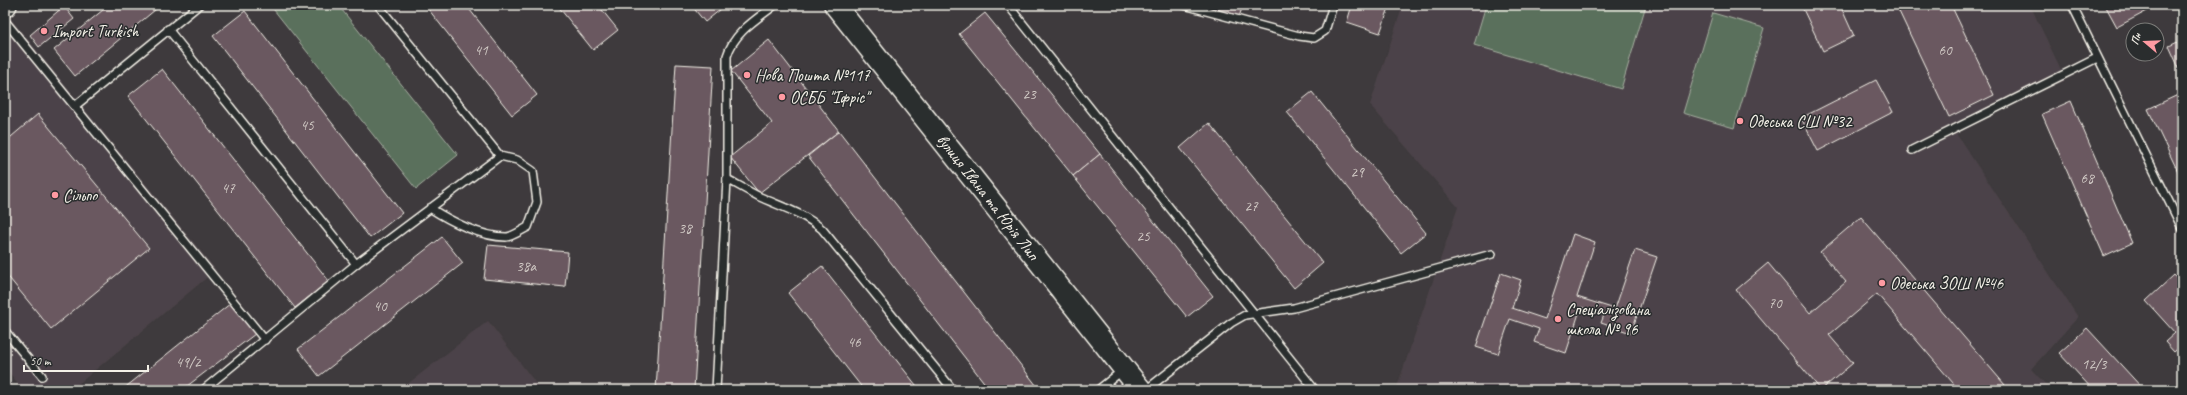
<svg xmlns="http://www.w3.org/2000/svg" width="2187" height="395" viewBox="0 0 2187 395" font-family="Caveat,sans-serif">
<rect width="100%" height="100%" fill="#3e3a3d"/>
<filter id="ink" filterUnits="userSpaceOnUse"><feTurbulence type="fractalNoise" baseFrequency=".025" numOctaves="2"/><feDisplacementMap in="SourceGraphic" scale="8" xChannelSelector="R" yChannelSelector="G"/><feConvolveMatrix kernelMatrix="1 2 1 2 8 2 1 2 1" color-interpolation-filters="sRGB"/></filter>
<g filter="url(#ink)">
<g fill="#4c4348">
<polygon points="1403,5 2030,5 2066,80 1953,129 2078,317 2031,369 2051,390 1396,390 1458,207 1370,105"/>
<polygon points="11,19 216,270 71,390 23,390 5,367 5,24"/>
<polygon points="488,321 541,390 400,390"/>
</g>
<g fill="#5a705c" stroke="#a7b0a2">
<polygon points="270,5 338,5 458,155 416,189"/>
<polygon points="1486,5 1646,5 1621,89 1474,45"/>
<polygon points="1713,13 1764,28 1734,128 1683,113"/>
</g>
<g fill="#6b5961" stroke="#f4f1e8">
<polygon points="109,5 161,5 75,76 54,50"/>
<polygon points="425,5 466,5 537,95 512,115"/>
<polygon points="557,5 598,5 618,30 593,50"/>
<polygon points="691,5 726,5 705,22"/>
<polygon points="1205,5 1243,5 1239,17"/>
<polygon points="1352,5 1390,5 1380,33 1347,22"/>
<polygon points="1801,5 1840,5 1854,36 1823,51"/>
<polygon points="1896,5 1951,5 1994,95 1949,117"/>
<polygon points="2105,5 2147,5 2149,10 2117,27"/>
<polygon points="64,6 74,19 39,47 30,35"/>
<polygon points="245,11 402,213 370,238 213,36"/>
<polygon points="985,13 1100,154 1073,176 959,34"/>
<polygon points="769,40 839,131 759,193 730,157 772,123 731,71"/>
<polygon points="2182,40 2182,75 2169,46"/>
<polygon points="676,64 713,66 694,390 656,390"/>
<polygon points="162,69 329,281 295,308 128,96"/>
<polygon points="1876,80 1893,112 1818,151 1801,118"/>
<polygon points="1312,92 1426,233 1401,253 1287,112"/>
<polygon points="2180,94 2182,98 2182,180 2148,109"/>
<polygon points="2071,101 2132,243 2104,256 2042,114"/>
<polygon points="38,114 149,248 51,329 5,273 5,142"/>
<polygon points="1209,123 1323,263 1294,288 1180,148"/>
<polygon points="839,131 1040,390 990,390 808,156"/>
<polygon points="1100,154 1213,296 1187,317 1073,176"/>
<polygon points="1861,217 2005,385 1999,390 1959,390 1877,294 1829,335 1853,363 1821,390 1736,290 1768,263 1810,313 1846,282 1820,252"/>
<polygon points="1573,234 1595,242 1577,297 1615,309 1635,250 1657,257 1631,333 1601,323 1604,315 1581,307 1566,353 1534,342 1539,329 1510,319 1498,354 1476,347 1501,273 1521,280 1512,308 1545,319"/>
<polygon points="442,237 463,263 319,376 298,349"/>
<polygon points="488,245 568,252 565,287 484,279"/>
<polygon points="822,266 920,390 864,390 788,293"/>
<polygon points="2174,275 2182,284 2182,345 2174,352 2165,342 2175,333 2146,301"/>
<polygon points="231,303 255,334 182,390 122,390"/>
<polygon points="2087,328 2144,390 2093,390 2059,353"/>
</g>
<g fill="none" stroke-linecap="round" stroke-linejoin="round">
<g stroke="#f4f1e8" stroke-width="10">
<g id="lane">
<polyline points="378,5 500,156"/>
<polyline points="1008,5 1315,390"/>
<polyline points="1184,5 1299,36 1314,38 1325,31 1333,5"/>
<polyline points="2072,5 2182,228"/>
<polyline points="844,13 853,5"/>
<polyline points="5,21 265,340"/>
<polyline points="168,29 356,264"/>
<polyline points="75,106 199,5"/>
<polyline points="1912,150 2097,58"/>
<path d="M 727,179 C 738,185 748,191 760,197 C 782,207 803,213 822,229 L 953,390"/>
<polyline points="5,331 42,376"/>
<path d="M 203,390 L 356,264 L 500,156 L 517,160 L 533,171 L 537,202 L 528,227 C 522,230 512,237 506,237 C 481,237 450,221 430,208"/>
<path d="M 716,390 L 727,179 L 727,56 C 734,32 757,19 775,5"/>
<polyline points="1098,390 1123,370"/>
<polyline points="1146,390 1231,323 1245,315 1294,308 1492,254"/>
</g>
</g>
<g stroke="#f4f1e8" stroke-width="24">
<g id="secondary">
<polyline points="835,5 1141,390"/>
<polyline points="5,6 6,5"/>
</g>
</g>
<use href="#lane" stroke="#2a2d2e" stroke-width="7"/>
<use href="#secondary" stroke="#2a2d2e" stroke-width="21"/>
</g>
</g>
<g fill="#ff9aa2" stroke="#2a2d2e" stroke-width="1.5">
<circle cx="44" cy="31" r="4"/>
<circle cx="747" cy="75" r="4"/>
<circle cx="782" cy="97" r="4"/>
<circle cx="1740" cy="121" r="4"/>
<circle cx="55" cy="195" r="4"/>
<circle cx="1882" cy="283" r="4"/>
<circle cx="1558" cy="319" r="4"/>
</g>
<g text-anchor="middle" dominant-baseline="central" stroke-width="3" stroke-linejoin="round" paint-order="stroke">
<g font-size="15" fill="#d2cbc6">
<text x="481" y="50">41</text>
<text x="1945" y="50">60</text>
<text x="1029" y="94">23</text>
<text x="307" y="125">45</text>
<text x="1357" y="172">29</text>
<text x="2087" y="178">68</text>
<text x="228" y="188">47</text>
<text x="1251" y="206">27</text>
<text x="685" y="228">38</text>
<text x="1143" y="236">25</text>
<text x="526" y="266">38а</text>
<text x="1775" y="303">70</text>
<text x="380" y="306">40</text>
<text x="854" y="342">46</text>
<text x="188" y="362">49/2</text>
<text x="2094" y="364">12/3</text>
</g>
<g font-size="17" fill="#f4f1e8" stroke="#2a2d2e" text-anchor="start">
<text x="52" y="31">Import Turkish</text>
<text x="755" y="75">Нова Пошта №117</text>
<text x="790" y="97">ОСББ "Іфріс"</text>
<text x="1748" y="121">Одеська СШ №32</text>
<text x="63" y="195">Сільпо</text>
<text x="1890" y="283">Одеська ЗОШ №46</text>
<text x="1566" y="309">Спеціалізована<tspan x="1566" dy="20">школа № 96</tspan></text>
</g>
<g font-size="17" fill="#f4f1e8" stroke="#2a2d2e">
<text transform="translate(988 197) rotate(52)">вулиця Івана та Юрія Лип</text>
</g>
</g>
<rect width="2187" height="395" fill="none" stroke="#2a2d2e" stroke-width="20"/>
<rect x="10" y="10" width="2167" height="375" fill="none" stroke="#f4f1e8" stroke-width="1.5" filter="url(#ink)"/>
<g transform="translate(2145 42) rotate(289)"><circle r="19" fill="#2a2d2e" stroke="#7b7b78"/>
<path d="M0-3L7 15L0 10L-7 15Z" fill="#ff9aa2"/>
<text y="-6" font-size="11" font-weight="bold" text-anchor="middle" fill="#f4f1e8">Пн</text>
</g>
<path d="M24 365v6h124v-6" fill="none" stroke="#f4f1e8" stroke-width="2"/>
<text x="30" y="365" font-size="12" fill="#f4f1e8" stroke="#2a2d2e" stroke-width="3" paint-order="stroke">50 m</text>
</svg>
